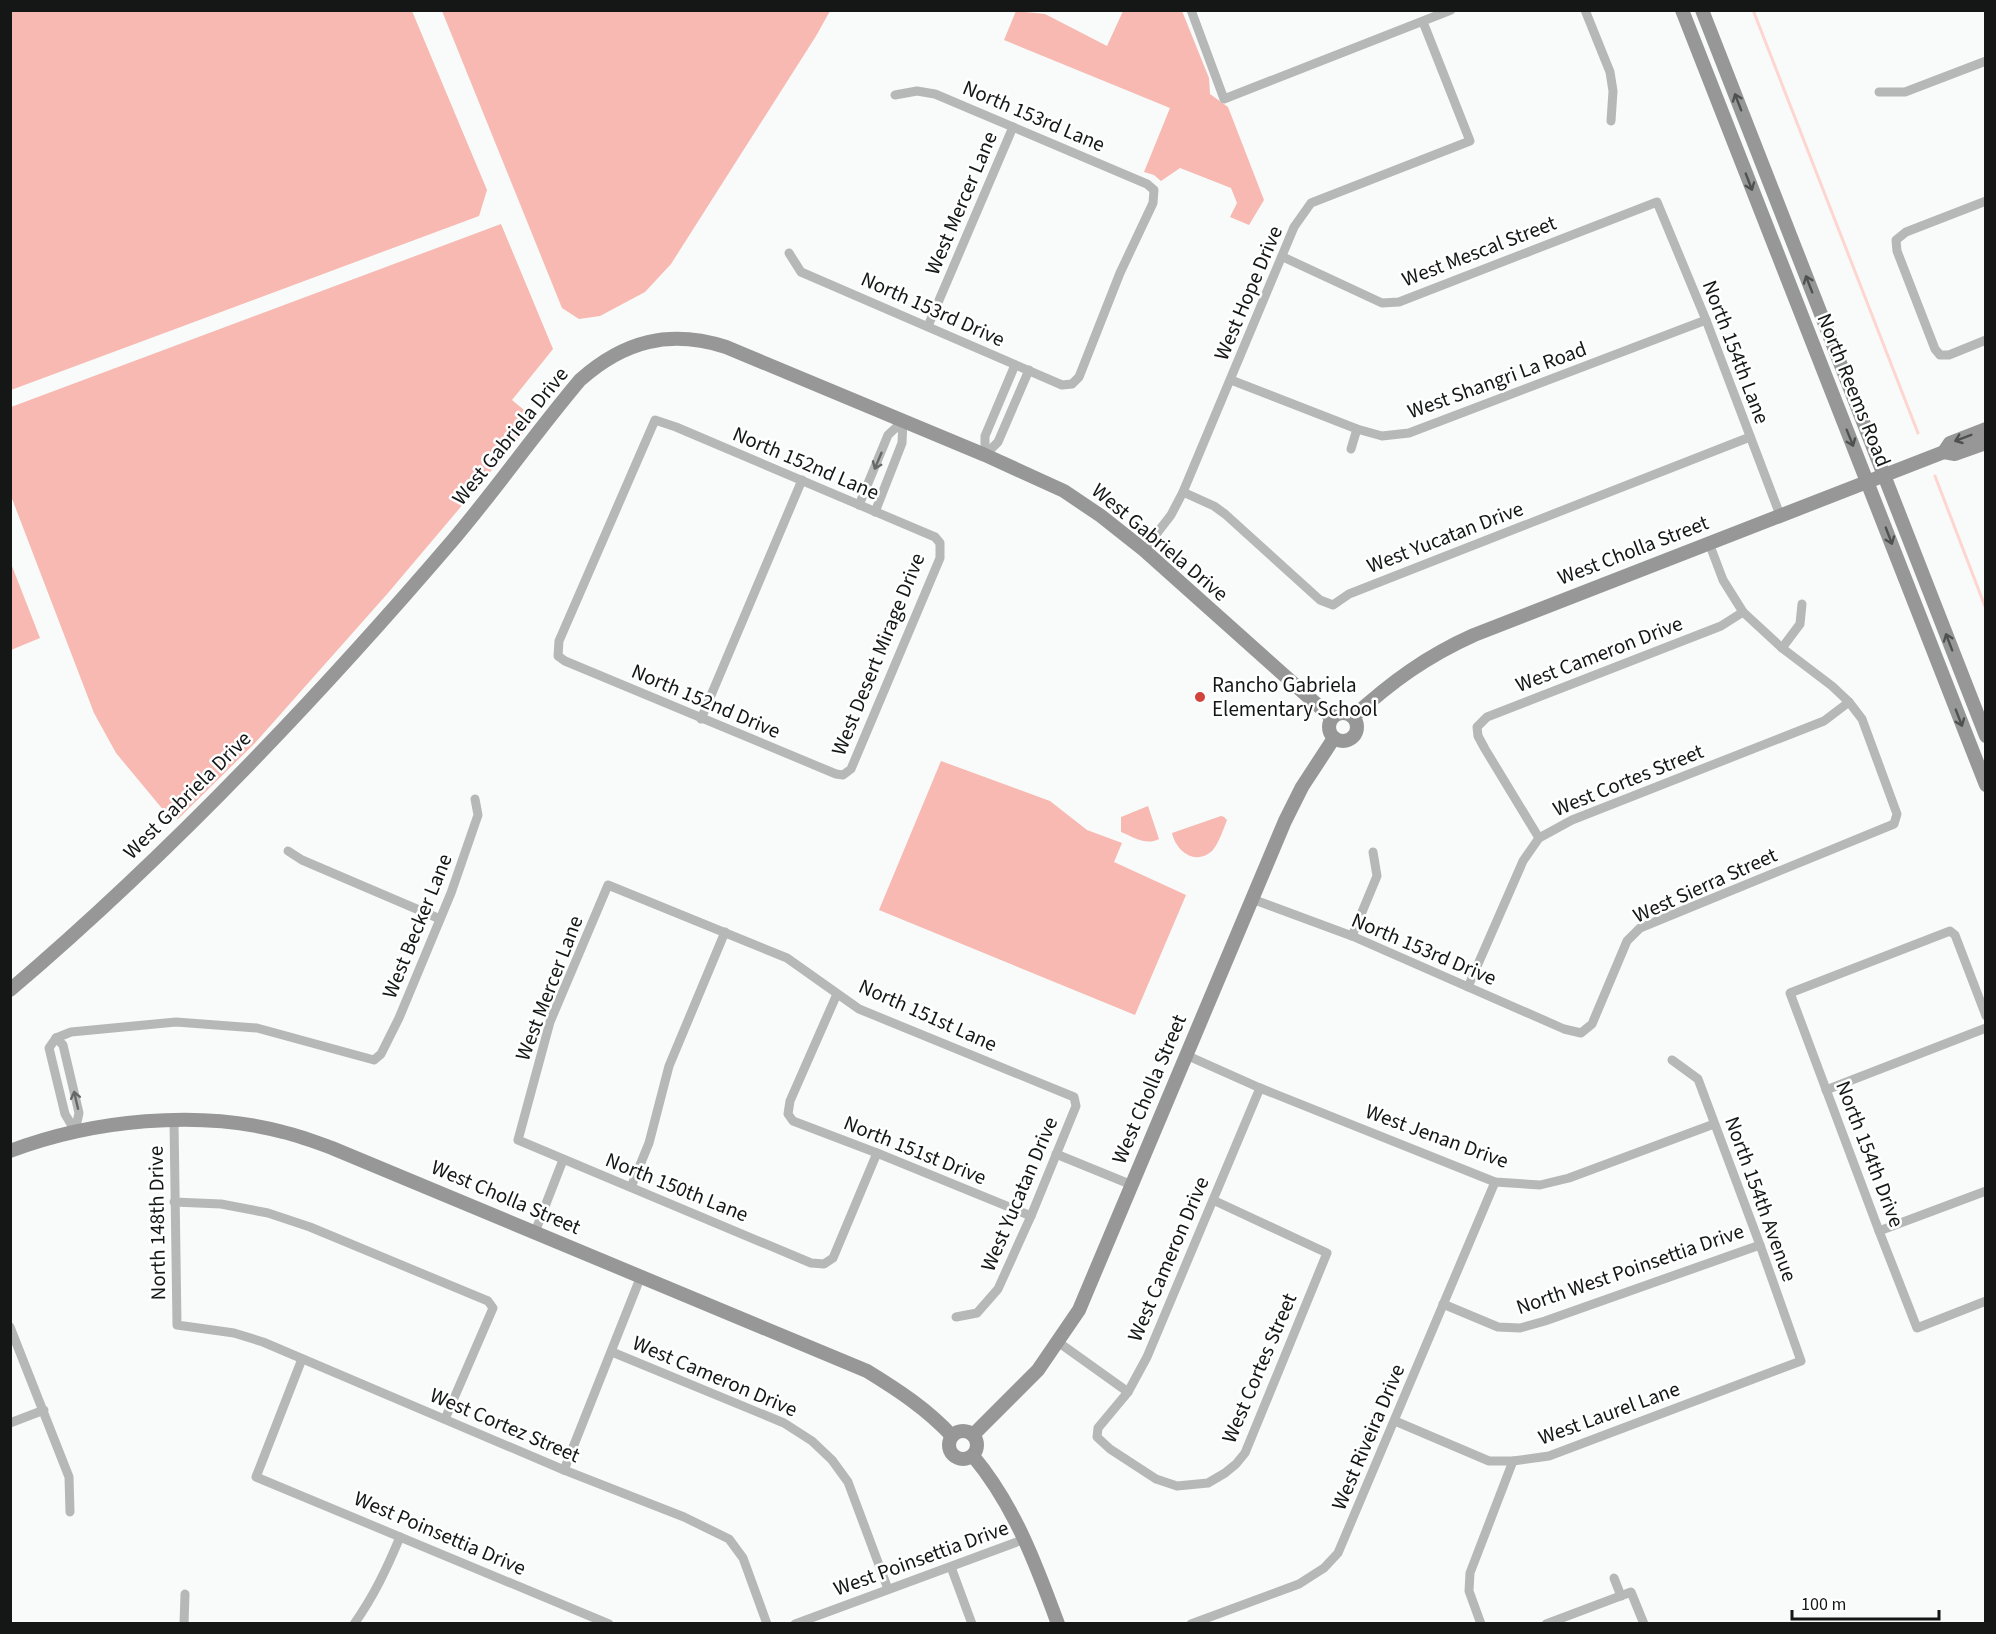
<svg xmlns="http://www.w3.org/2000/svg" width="1996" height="1634" viewBox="0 0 1996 1634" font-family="'Source Sans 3',sans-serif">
<rect width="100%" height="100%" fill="#f8fbf9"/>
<g fill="#f7b9b1">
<polygon points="11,10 412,11 487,190 479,216 11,390"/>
<polygon points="442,11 830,11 816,36 671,264 645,292 600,316 579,319 562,308"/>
<polygon points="1016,11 1045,14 1107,46 1123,11 1182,11 1209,78 1210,94 1228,107 1264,200 1249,225 1230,217 1237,203 1231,188 1180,168 1161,181 1154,175 1144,172 1170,108 1004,40"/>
<polygon points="501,224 553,349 512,400 535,419 388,593 255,743 178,819 165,812 116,753 94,713 11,496 11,407"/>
<polygon points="10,561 40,638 11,650 10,650"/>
<polygon points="941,761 1050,801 1087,830 1122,843 1114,862 1186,895 1135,1015 879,910"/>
<path d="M 1148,806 L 1159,839 C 1145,846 1134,837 1121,832 L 1121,817 Z"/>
<path d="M 1221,816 L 1224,817 L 1227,820 C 1223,830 1219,843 1212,851 C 1195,866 1176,851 1172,833 Z"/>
</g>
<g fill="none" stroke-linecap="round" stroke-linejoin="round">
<g stroke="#fed5d0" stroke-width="3">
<polyline points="1753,10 1918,433"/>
<polyline points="1935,476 1986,609"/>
</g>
<g stroke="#b6b8b7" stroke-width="9">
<polyline points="1191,10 1224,99 1451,10"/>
<polyline points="1585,10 1610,72 1613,91 1611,121"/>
<polyline points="1879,92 1905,92 1986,61"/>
<polyline points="1986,201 1906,232 1896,240 1897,251 1935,349 1940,355 1949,355 1986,340"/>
<polyline points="789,253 801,272 1062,385 1072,384 1079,377 1120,273 1153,203 1154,190 1147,184 935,94 917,91 895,95"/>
<polyline points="1283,257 1382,303 1399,302 1657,202 1706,320 1780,515"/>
<polyline points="928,326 1013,127"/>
<polyline points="1231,380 1357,429 1382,436 1409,433 1706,320"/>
<polygon points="655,420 676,427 935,537 940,543 940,558 851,769 843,775 836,774 565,661 558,656 559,641"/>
<polyline points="1351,449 1357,429"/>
<polyline points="985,455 985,436 1015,365"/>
<polyline points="985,455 998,442 1029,370"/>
<polyline points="1183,492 1214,506 1225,514 1320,600 1333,605 1349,594 1750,437"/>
<polyline points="859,505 888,435 903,421"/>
<polyline points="875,512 902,443 903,421"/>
<polyline points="1144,550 1171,515 1183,492 1294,227 1311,203 1470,141 1423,22"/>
<polyline points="1782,648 1800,624 1802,604"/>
<polyline points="701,719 802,480"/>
<polyline points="1539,838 1485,749 1478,736 1477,727 1487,717 1721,626 1743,612"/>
<polyline points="288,851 302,860 440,919"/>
<polyline points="1252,899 1352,936 1564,1029 1581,1033 1592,1024 1627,941 1640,928 1894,824 1897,814 1862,719 1849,702 1832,686 1782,648 1743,612 1723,580 1709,543"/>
<polyline points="1352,936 1377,876 1373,852"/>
<polyline points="1468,987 1523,861 1539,838 1572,820 1824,721 1849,702"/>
<polyline points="837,994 790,1101 788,1114 793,1121 877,1153 1031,1216"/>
<polyline points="1986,1016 1955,935 1950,931 1790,993 1879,1231 1917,1328 1986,1301"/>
<polyline points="56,1038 71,1032 176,1022 257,1028 374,1060 381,1054 399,1018 451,893 478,815 475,799"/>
<polyline points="56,1038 49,1048 65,1114 75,1131"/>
<polyline points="56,1038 63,1045 79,1113 75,1131"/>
<polyline points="1186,1055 1260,1088 1495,1182 1540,1185 1569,1178 1714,1124"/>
<polyline points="1826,1090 1986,1028"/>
<polyline points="174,1121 177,1325 234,1333 263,1342 564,1470 684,1517 729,1539 743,1558 767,1624"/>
<polyline points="877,1153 833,1258 824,1264 811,1263 518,1140 550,1022 608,885 787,958 859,1009 1074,1097 1076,1106 1031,1216 998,1289 977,1313 956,1317"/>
<polyline points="1056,1154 1132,1185"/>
<polyline points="631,1187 649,1143 669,1066 725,932"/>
<polyline points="1213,1200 1327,1253 1245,1453 1236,1464 1225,1473 1208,1483 1177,1486 1156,1479 1110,1449 1097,1437 1098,1428 1128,1392 1147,1357 1260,1088"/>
<polyline points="174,1202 221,1204 268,1213 310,1227 488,1301 493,1308 445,1419"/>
<polyline points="1879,1231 1986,1191"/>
<polyline points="535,1232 563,1160"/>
<polyline points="1443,1304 1498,1327 1520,1328 1545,1321 1760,1245"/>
<polyline points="10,1327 69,1477 70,1512"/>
<polyline points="1058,1342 1128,1392"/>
<polyline points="612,1352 784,1423 812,1441 832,1460 848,1482 888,1589"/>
<polyline points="302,1359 256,1477 609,1624"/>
<polyline points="1395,1421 1489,1461 1513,1461 1549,1456 1801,1361 1760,1245 1698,1079 1672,1060"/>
<polyline points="10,1423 44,1410"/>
<polyline points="564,1470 641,1276"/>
<polyline points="951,1567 972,1624"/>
<polyline points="1614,1578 1621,1596"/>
<polyline points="184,1624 185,1594"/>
<path d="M 354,1624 C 374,1596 387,1568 400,1537"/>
<polyline points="795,1624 1025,1539"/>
<polyline points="1191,1624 1299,1584 1324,1568 1338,1553 1495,1182"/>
<polyline points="1481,1624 1469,1591 1470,1573 1513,1461"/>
<polyline points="1546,1624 1631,1592 1644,1624"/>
</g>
<g stroke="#969796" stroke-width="14">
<polyline points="1682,10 1986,785"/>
<polyline points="1702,10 1986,736"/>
<polyline points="1944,452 1950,443 1986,429"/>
<circle cx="1343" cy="727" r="14"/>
<path d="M 1353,717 C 1391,682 1427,656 1474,635 L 1944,452 L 1955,454 L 1986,443"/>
<path d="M 10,990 C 171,853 316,700 453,540 C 497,488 536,432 580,380 C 624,341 669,329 726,347 L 985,455 L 1064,491 L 1101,516 L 1144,550 L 1332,718"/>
<path d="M 10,1151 C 92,1120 198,1109 283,1132 C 300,1136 316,1142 332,1148 L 867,1371 C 898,1390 927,1409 952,1436"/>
<circle cx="963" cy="1445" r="14"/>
<polyline points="973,1435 1038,1370 1079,1310 1285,821 1302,787 1334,738"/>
<path d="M 973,1456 C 1014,1505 1036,1564 1058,1624"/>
</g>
</g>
<defs><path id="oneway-shaft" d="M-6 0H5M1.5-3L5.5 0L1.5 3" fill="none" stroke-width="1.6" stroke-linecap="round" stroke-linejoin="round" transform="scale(1.5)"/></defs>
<g stroke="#4f5050">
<use href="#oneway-shaft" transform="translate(1738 102) rotate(-111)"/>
<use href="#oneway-shaft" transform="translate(1749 182) rotate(69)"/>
<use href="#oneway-shaft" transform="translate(1809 284) rotate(-111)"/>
<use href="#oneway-shaft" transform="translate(1850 438) rotate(68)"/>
<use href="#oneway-shaft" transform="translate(1963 438) rotate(159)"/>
<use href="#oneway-shaft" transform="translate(1889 536) rotate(69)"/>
<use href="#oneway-shaft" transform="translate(1949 642) rotate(-111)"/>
<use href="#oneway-shaft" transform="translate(1959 718) rotate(69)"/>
</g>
<g stroke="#666766">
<use href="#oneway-shaft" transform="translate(878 461) rotate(113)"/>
<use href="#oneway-shaft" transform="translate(76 1100) rotate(-103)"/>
</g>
<circle fill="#d1433c" stroke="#fff" stroke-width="2" cx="1200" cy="697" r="6"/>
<g text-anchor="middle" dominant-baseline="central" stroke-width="5" stroke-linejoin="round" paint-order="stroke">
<g font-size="21" fill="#151616" stroke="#fff">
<text transform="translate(1034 116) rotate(23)">North 153rd Lane</text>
<text transform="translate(961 203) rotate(-67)">West Mercer Lane</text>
<text transform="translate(1479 251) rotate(-21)">West Mescal Street</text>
<text transform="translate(1248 293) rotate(-67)">West Hope Drive</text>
<text transform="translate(933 309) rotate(24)">North 153rd Drive</text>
<text transform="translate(1736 352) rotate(69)">North 154th Lane</text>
<text transform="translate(1497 380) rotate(-20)">West Shangri La Road</text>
<text transform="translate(1854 390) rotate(68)">North Reems Road</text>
<text transform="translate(510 436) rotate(-51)">West Gabriela Drive</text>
<text transform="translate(806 463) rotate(23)">North 152nd Lane</text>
<text transform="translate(1445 537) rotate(-21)">West Yucatan Drive</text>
<text transform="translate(1160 542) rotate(40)">West Gabriela Drive</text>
<text transform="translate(1633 550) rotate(-21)">West Cholla Street</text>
<text transform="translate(878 654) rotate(-68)">West Desert Mirage Drive</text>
<text transform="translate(1599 654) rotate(-21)">West Cameron Drive</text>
<text transform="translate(706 701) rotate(23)">North 152nd Drive</text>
<text transform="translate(1628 780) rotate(-22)">West Cortes Street</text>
<text transform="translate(187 795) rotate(-45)">West Gabriela Drive</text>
<text transform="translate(1705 885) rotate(-24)">West Sierra Street</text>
<text transform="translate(417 926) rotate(-68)">West Becker Lane</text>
<text transform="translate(1424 949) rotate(23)">North 153rd Drive</text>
<text transform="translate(549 988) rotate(-69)">West Mercer Lane</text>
<text transform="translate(928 1015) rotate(24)">North 151st Lane</text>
<text transform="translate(1149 1089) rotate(-67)">West Cholla Street</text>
<text transform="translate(1437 1136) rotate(20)">West Jenan Drive</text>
<text transform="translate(915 1150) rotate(22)">North 151st Drive</text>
<text transform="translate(1870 1154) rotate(69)">North 154th Drive</text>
<text transform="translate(677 1187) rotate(22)">North 150th Lane</text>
<text transform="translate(1019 1194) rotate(-67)">West Yucatan Drive</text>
<text transform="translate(506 1197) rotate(23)">West Cholla Street</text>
<text transform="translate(1761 1199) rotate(70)">North 154th Avenue</text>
<text transform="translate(157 1223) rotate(-91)">North 148th Drive</text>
<text transform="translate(1168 1259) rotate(-67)">West Cameron Drive</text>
<text transform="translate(1630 1269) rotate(-19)">North West Poinsettia Drive</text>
<text transform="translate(1259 1368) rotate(-67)">West Cortes Street</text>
<text transform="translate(715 1376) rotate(23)">West Cameron Drive</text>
<text transform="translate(1609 1413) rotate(-20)">West Laurel Lane</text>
<text transform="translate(505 1425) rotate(23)">West Cortez Street</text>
<text transform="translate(1368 1437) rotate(-67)">West Riveira Drive</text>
<text transform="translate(440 1533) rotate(23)">West Poinsettia Drive</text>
<text transform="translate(921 1558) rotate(-20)">West Poinsettia Drive</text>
</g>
<g font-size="21" fill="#151616" stroke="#fff" text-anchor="start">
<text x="1212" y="685">Rancho Gabriela<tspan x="1212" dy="24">Elementary School</tspan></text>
</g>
</g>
<rect width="1996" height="1634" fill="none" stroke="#151616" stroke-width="24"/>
<path d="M1792 1610v9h147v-9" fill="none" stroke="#151616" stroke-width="3"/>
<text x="1801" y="1610" font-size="18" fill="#151616" stroke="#ffffff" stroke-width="4.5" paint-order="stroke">100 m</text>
</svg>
